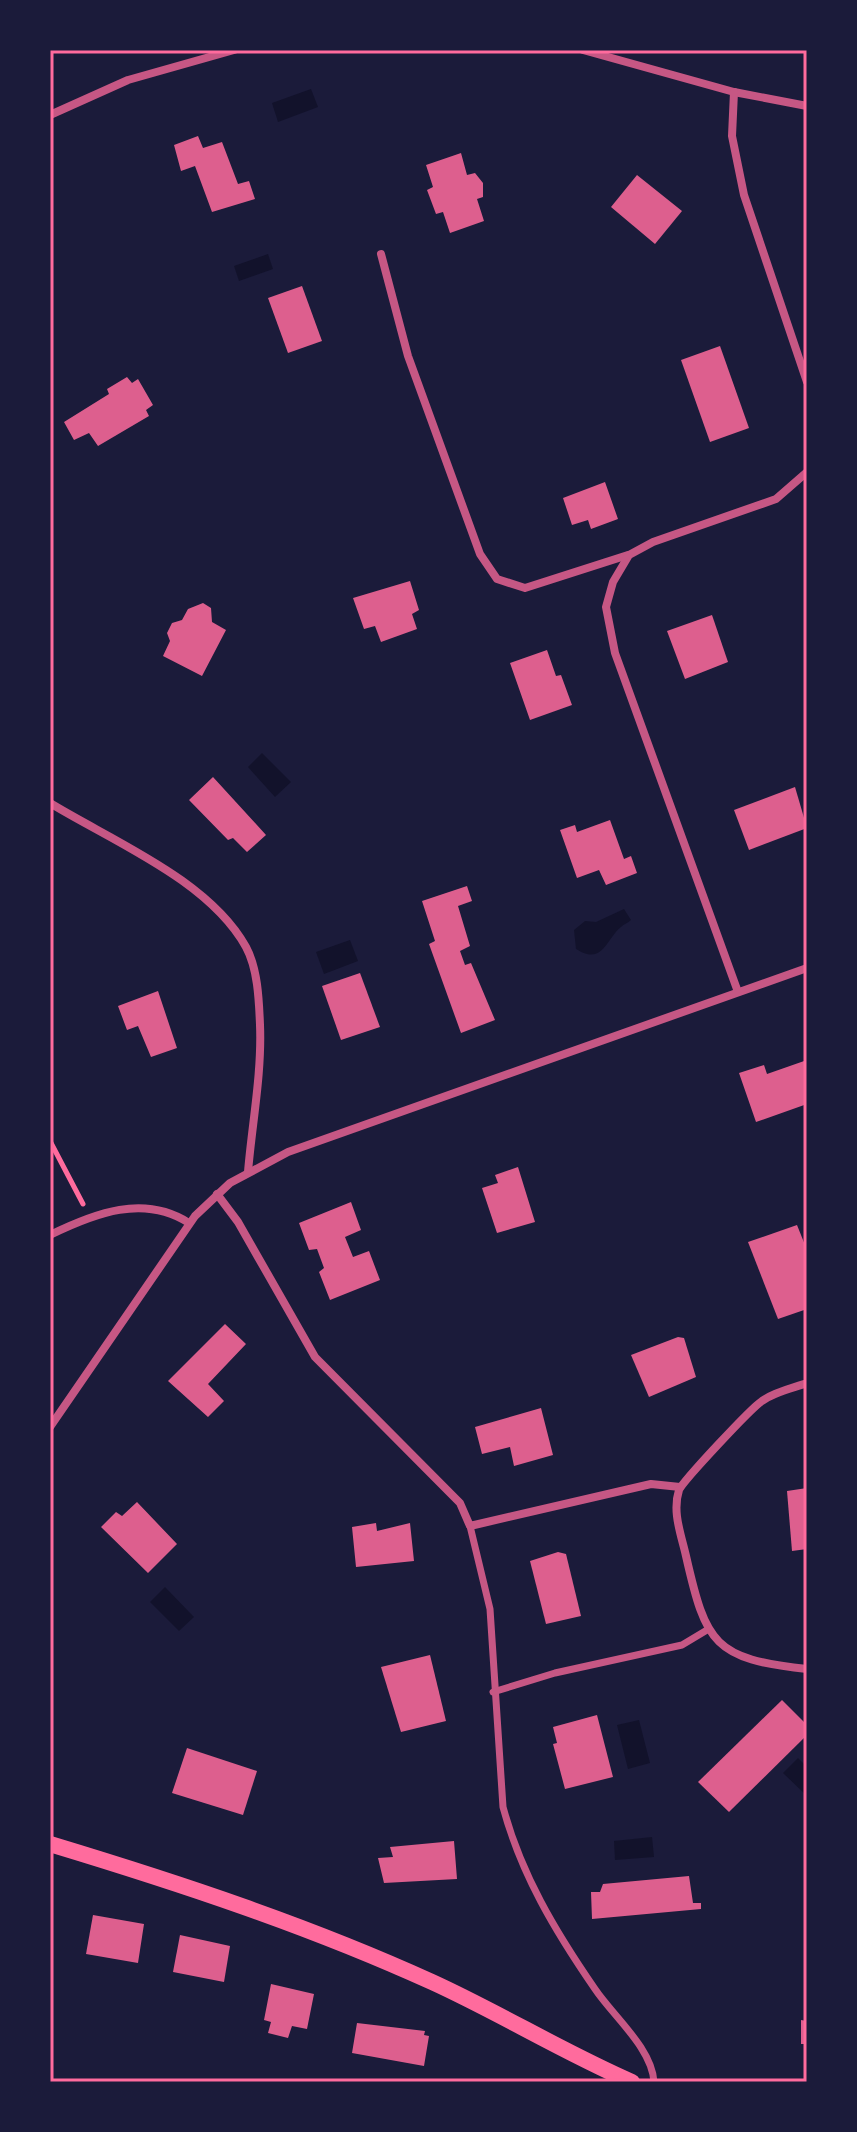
<svg xmlns="http://www.w3.org/2000/svg" width="857" height="2132" viewBox="0 0 857 2132" font-family="'Exo 2',sans-serif">
<rect width="100%" height="100%" fill="#1b1b3a"/>
<g fill="#12122b">
<polygon points="311,89 318,107 278,122 272,103"/>
<polygon points="268,254 273,269 239,281 234,266"/>
<polygon points="262,753 291,782 275,797 248,767"/>
<path d="M 624,909 L 631,920 C 628,923 624,924 621,927 C 606,939 603,966 576,949 L 574,930 L 585,921 L 596,922 Z"/>
<polygon points="350,940 358,961 324,974 316,952"/>
<polygon points="165,1587 194,1617 179,1631 150,1602"/>
<polygon points="639,1720 650,1763 628,1769 617,1725"/>
<polygon points="798,1758 807,1767 807,1796 783,1773"/>
<polygon points="652,1837 654,1857 615,1860 614,1841"/>
</g>
<g fill="#dd5f8e">
<polygon points="198,136 203,148 222,142 238,184 249,181 255,199 212,212 195,166 181,171 174,145"/>
<polygon points="461,153 467,175 475,173 483,183 483,197 477,199 484,221 450,233 443,212 436,214 427,190 433,187 426,165"/>
<polygon points="637,175 682,211 655,244 611,207"/>
<polygon points="302,286 322,341 288,353 268,298"/>
<polygon points="720,346 749,428 710,442 681,360"/>
<polygon points="127,377 132,383 138,379 153,405 146,410 149,416 98,446 89,433 74,440 64,422 109,394 107,389"/>
<polygon points="605,482 618,519 591,529 588,520 572,525 563,498"/>
<polygon points="410,581 419,610 412,614 417,629 381,642 375,626 364,629 353,598"/>
<polygon points="203,603 211,608 212,622 226,630 202,676 163,656 170,641 167,633 172,623 182,620 188,609"/>
<polygon points="712,615 728,662 685,679 667,631"/>
<polygon points="547,650 556,676 561,675 572,705 530,720 510,663"/>
<polygon points="213,777 266,835 247,852 233,838 228,840 189,800"/>
<polygon points="795,787 807,828 749,850 734,810"/>
<polygon points="610,820 624,859 631,856 637,873 606,885 599,870 577,878 560,830 575,825 577,832"/>
<polygon points="467,886 472,901 458,906 470,946 460,951 465,965 471,963 495,1020 461,1033 429,944 435,941 422,901"/>
<polygon points="360,973 380,1027 341,1040 322,986"/>
<polygon points="158,991 177,1048 151,1057 138,1026 127,1030 118,1006"/>
<polygon points="807,1060 807,1104 756,1122 739,1073 764,1065 767,1074"/>
<polygon points="518,1167 535,1222 497,1233 482,1188 498,1183 495,1175"/>
<polygon points="351,1202 361,1230 345,1237 353,1257 369,1251 380,1280 330,1300 319,1272 324,1268 317,1249 309,1250 299,1223"/>
<polygon points="797,1225 807,1250 807,1309 778,1319 748,1242"/>
<polygon points="225,1324 246,1344 208,1384 224,1401 208,1417 168,1381"/>
<polygon points="678,1337 684,1338 696,1377 649,1397 631,1355"/>
<polygon points="541,1408 553,1455 514,1466 510,1447 482,1454 475,1427"/>
<polygon points="807,1488 807,1549 792,1551 787,1491"/>
<polygon points="137,1502 177,1544 148,1573 101,1527 116,1512 122,1516"/>
<polygon points="376,1523 377,1531 410,1523 414,1561 356,1567 352,1527"/>
<polygon points="558,1552 566,1554 581,1616 546,1624 530,1561"/>
<polygon points="430,1655 446,1721 401,1732 381,1667"/>
<polygon points="782,1700 807,1725 807,1735 729,1812 698,1782"/>
<polygon points="597,1715 613,1777 565,1789 553,1744 557,1743 553,1727"/>
<polygon points="187,1748 257,1771 243,1815 172,1793"/>
<polygon points="454,1841 457,1879 384,1883 378,1858 393,1857 390,1847"/>
<polygon points="689,1876 693,1903 701,1903 701,1909 592,1919 591,1892 600,1892 603,1884"/>
<polygon points="93,1915 144,1924 138,1963 86,1954"/>
<polygon points="180,1935 230,1946 224,1982 173,1972"/>
<polygon points="271,1984 314,1994 307,2029 292,2026 288,2038 268,2033 271,2022 264,2020"/>
<polygon points="801,2020 807,2021 807,2044 801,2044"/>
<polygon points="357,2023 425,2031 424,2035 429,2036 424,2066 352,2053"/>
</g>
<g fill="none" stroke-linecap="round" stroke-linejoin="round">
<polyline stroke="#ff6b9d" stroke-width="5" points="50,1141 83,1204"/>
<g stroke="#c65784" stroke-width="7">
<path d="M 470,1526 L 490,1609 L 503,1807 C 521,1874 555,1931 595,1989 C 613,2016 652,2048 654,2082"/>
<polyline points="493,1692 555,1673 682,1645 707,1630"/>
</g>
<g stroke="#c65784" stroke-width="8">
<polyline points="583,50 734,92 807,106"/>
<polyline points="734,92 732,136 744,195 807,382"/>
<polyline points="50,115 128,80 234,50"/>
<polyline points="381,254 408,356 480,554 497,579 525,588 628,555"/>
<path d="M 50,803 C 112,841 209,880 246,947 C 258,969 259,1001 260,1025 C 262,1073 252,1124 248,1172"/>
<polyline points="738,992 615,653 606,607 613,582 629,555 653,542 776,499 807,472"/>
<polyline points="217,1194 238,1222 315,1357 460,1503 470,1526 651,1484 680,1487"/>
<path d="M 50,1235 C 95,1213 144,1194 189,1223"/>
<path d="M 807,1383 C 793,1388 774,1392 762,1401 C 751,1408 683,1481 679,1490 C 672,1512 681,1534 686,1556 C 706,1644 714,1659 807,1669"/>
<polyline points="50,1427 195,1216 230,1183 288,1152 807,968"/>
</g>
<path stroke="#ff6b9d" stroke-width="16" d="M 50,1844 C 179,1883 309,1926 432,1982 C 500,2013 563,2052 632,2082"/>
</g>
<rect width="857" height="2132" fill="none" stroke="#1b1b3a" stroke-width="104"/>
<rect x="52" y="52" width="753" height="2028" fill="none" stroke="#ff6b9d" stroke-width="3"/>
</svg>
